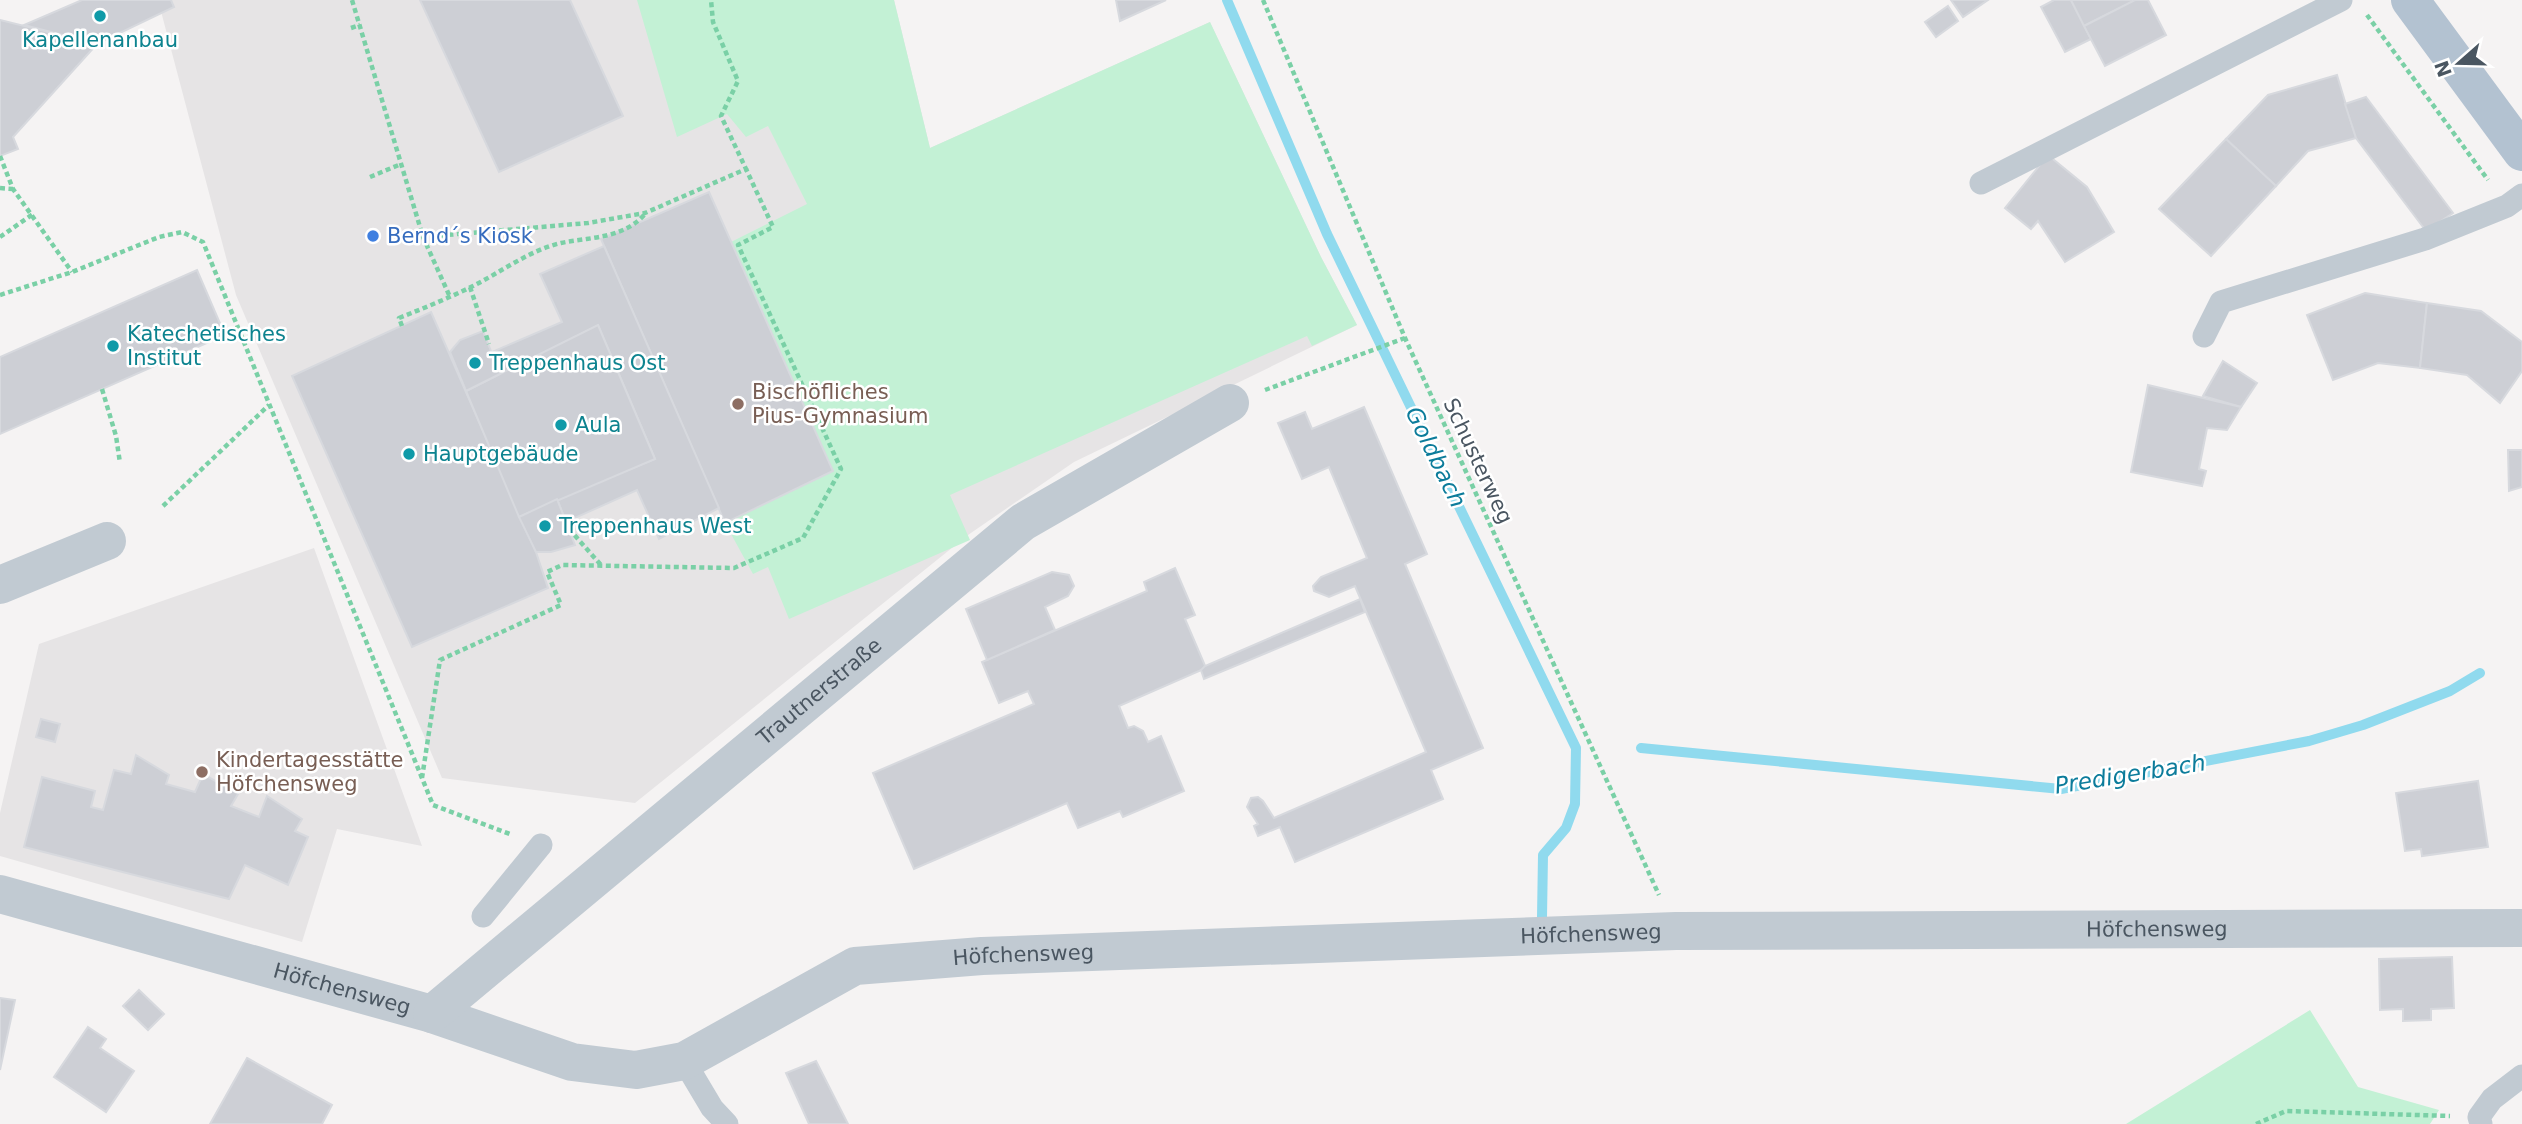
<svg xmlns="http://www.w3.org/2000/svg" width="2522" height="1124" viewBox="0 0 2522 1124" font-family="'DejaVu Sans',sans-serif">
<rect width="100%" height="100%" fill="#f5f3f3"/>
<g fill="#e6e4e5">
<polygon points="158,0 894,0 930,148 1210,22 1321,257 1357,325 1074,462 968,535 635,803 442,778 236,295"/>
<polygon points="314,548 422,846 337,829 302,942 0,856 0,813 39,644"/>
</g>
<g fill="#c3f1d5">
<polygon points="637,0 894,0 930,148 1210,22 1321,257 1357,325 1312,346 1307,336 950,495 970,540 789,619 768,567 753,574 725,523 833,471 731,242 807,204 768,126 746,137 727,114 677,137"/>
<polygon points="2310,1010 2358,1087 2439,1110 2430,1124 2126,1124"/>
</g>
<g fill="none" stroke-linecap="round" stroke-linejoin="round">
<g stroke="#90daee" stroke-width="10">
<polyline points="1227,0 1327,234 1576,748 1575,804 1566,828 1543,855 1542,917"/>
<polyline points="1641,748 2061,789 2309,741 2363,725 2450,691 2480,673"/>
</g>
</g>
<g fill="#cdcfd5" stroke="#d7d9de" stroke-width="2">
<polygon points="82,0 171,0 174,7 97,44 24,25"/>
<polygon points="420,0 570,0 623,116 499,172"/>
<polygon points="1116,0 1166,0 1120,21"/>
<polygon points="1951,0 1988,0 1963,17"/>
<polygon points="2054,0 2071,0 2091,39 2065,52 2041,7"/>
<polygon points="2071,0 2131,0 2132,2 2084,26"/>
<polygon points="2135,0 2148,0 2166,35 2105,66 2084,26"/>
<polygon points="1948,6 1958,21 1936,37 1925,22"/>
<polygon points="0,20 97,44 13,137 18,149 0,156"/>
<polygon points="2337,75 2356,138 2308,151 2276,186 2226,139 2268,95"/>
<polygon points="2366,97 2453,213 2426,231 2356,138 2345,104"/>
<polygon points="2226,139 2276,186 2211,256 2159,209"/>
<polygon points="2048,155 2087,187 2114,232 2065,262 2038,221 2031,229 2005,208"/>
<polygon points="709,192 833,471 725,523 601,239"/>
<polygon points="604,246 719,508 659,539 637,490 566,522 557,499 655,459 598,325 500,374 492,352 562,322 540,274"/>
<polygon points="197,270 225,335 0,434 0,357"/>
<polygon points="2365,293 2427,303 2420,368 2378,363 2333,380 2307,315"/>
<polygon points="2427,303 2481,311 2522,342 2522,371 2500,403 2467,375 2420,368"/>
<polygon points="431,312 536,552 548,588 412,647 292,376"/>
<polygon points="598,325 655,459 519,517 466,391"/>
<polygon points="483,331 500,374 466,391 450,352 460,340"/>
<polygon points="2223,361 2257,383 2241,407 2203,396"/>
<polygon points="2148,385 2241,407 2227,430 2207,428 2199,469 2206,471 2202,486 2131,472"/>
<polygon points="1364,407 1427,554 1405,564 1483,748 1431,770 1443,799 1295,862 1280,827 1258,836 1254,826 1258,824 1247,807 1251,798 1258,797 1263,801 1274,818 1426,752 1355,586 1329,597 1314,591 1313,586 1321,577 1367,558 1329,467 1302,479 1278,423 1305,412 1312,429"/>
<polygon points="2508,450 2522,450 2522,487 2509,491"/>
<polygon points="557,499 575,545 551,552 536,552 519,517"/>
<polygon points="1175,568 1195,615 1185,619 1206,668 1119,706 1128,728 1134,726 1143,731 1148,742 1161,736 1184,791 1123,817 1120,811 1078,828 1067,803 914,869 873,773 1034,704 1028,691 999,703 982,662 1147,591 1144,582"/>
<polygon points="1052,572 1069,575 1074,586 1068,596 1045,607 1055,630 987,660 966,609"/>
<polygon points="1360,599 1365,612 1204,679 1201,670 1205,666"/>
<polygon points="41,719 60,724 55,742 36,737"/>
<polygon points="136,755 169,775 166,784 195,792 203,774 238,794 231,806 259,817 267,796 302,819 295,831 308,837 288,885 245,865 229,899 24,847 42,777 95,791 91,807 103,810 114,770 131,774"/>
<polygon points="2478,781 2488,847 2422,856 2421,849 2405,851 2396,793"/>
<polygon points="2452,957 2454,1008 2431,1009 2431,1020 2403,1021 2403,1009 2380,1010 2379,959"/>
<polygon points="139,990 164,1014 148,1030 123,1006"/>
<polygon points="0,998 15,1000 0,1070"/>
<polygon points="88,1027 106,1039 100,1048 134,1071 106,1112 54,1077"/>
<polygon points="247,1058 332,1105 322,1124 210,1124"/>
<polygon points="816,1061 848,1124 809,1124 786,1073"/>
</g>
<g fill="none" stroke-linecap="round" stroke-linejoin="round">
<g stroke="#7ad0a6" stroke-width="4.5" stroke-dasharray="5 3.5" stroke-linecap="butt">
<polyline points="352,0 423,237 450,297"/>
<polyline points="1263,0 1405,338 1659,895"/>
<polyline points="2367,15 2488,180"/>
<polyline points="351,28 360,25"/>
<polyline points="0,156 13,189 72,272"/>
<polyline points="370,177 401,164"/>
<polyline points="0,188 13,189"/>
<polyline points="0,237 33,214"/>
<polyline points="423,237 588,223 645,213 746,169 721,116 738,81 713,22 711,0"/>
<polyline points="470,287 489,344"/>
<polyline points="0,295 72,272 159,237 182,232 203,242 433,805 510,834"/>
<path d="M 402,326 L 399,318 C 424,308 449,298 473,286 C 501,272 530,250 561,243 C 590,237 623,239 645,214"/>
<polyline points="102,389 116,436 120,463"/>
<polyline points="1265,390 1405,338"/>
<polyline points="163,506 269,405"/>
<polyline points="569,529 601,565"/>
<polyline points="422,778 440,660 561,605 547,572 562,565 734,568 803,538 841,469 738,245 773,227 746,169"/>
<polyline points="2256,1124 2286,1111 2450,1116"/>
</g>
<g stroke="#c1cad2" stroke-width="23">
<polyline points="1981,183 2341,0"/>
<polyline points="2204,336 2221,302 2425,239 2507,206 2522,195"/>
<polyline points="483,916 541,845"/>
<polyline points="684,1061 712,1108 727,1124"/>
<polyline points="2481,1124 2479,1117 2492,1099 2522,1076"/>
</g>
<g stroke="#c1cad2" stroke-width="38">
<polyline points="0,585 107,541"/>
<path id="s1" d="M 0,894 L 432,1014 L 572,1062 L 636,1070 L 684,1061 L 855,966 L 982,956 L 1676,931 L 2522,928"/>
<path id="s2" d="M 432,1014 L 1023,522 L 1230,403"/>
</g>
<polyline stroke="#b3c2d1" stroke-width="38" points="2410,0 2522,152"/>
</g>
<g fill="#0f9aa8" stroke="#fff" stroke-width="2.5">
<circle cx="100" cy="16" r="7"/>
<circle cx="113" cy="346" r="7"/>
<circle cx="475" cy="363" r="7"/>
<circle cx="561" cy="425" r="7"/>
<circle cx="409" cy="454" r="7"/>
<circle cx="545" cy="526" r="7"/>
</g>
<circle fill="#3f7fe0" stroke="#fff" stroke-width="2.5" cx="373" cy="236" r="7"/>
<g fill="#8d6e63" stroke="#fff" stroke-width="2.5">
<circle cx="738" cy="404" r="7"/>
<circle cx="202" cy="772" r="7"/>
</g>
<g text-anchor="middle" dominant-baseline="central" stroke-width="5" stroke-linejoin="round" paint-order="stroke">
<g font-size="21" fill="#0d838f" stroke="#fff" text-anchor="start">
<text x="100" y="40" text-anchor="middle">Kapellenanbau</text>
<text x="127" y="334">Katechetisches<tspan x="127" dy="24">Institut</tspan></text>
<text x="489" y="363">Treppenhaus Ost</text>
<text x="575" y="425">Aula</text>
<text x="423" y="454">Hauptgebäude</text>
<text x="559" y="526">Treppenhaus West</text>
</g>
<g font-size="21" fill="#366cbe" stroke="#fff" text-anchor="start">
<text x="387" y="236">Bernd´s Kiosk</text>
</g>
<g font-size="21" fill="#785e54" stroke="#fff" text-anchor="start">
<text x="752" y="392">Bischöfliches<tspan x="752" dy="24">Pius-Gymnasium</tspan></text>
<text x="216" y="760">Kindertagesstätte<tspan x="216" dy="24">Höfchensweg</tspan></text>
</g>
<g font-size="21" fill="#4a5661" stroke="#fff">
<text transform="translate(1478 461) rotate(65)">Schusterweg</text>
<text stroke="none"><textPath href="#s2" startOffset="504">Trautnerstraße</textPath></text>
<text stroke="none"><textPath href="#s1" startOffset="2208">Höfchensweg</textPath></text>
<text stroke="none"><textPath href="#s1" startOffset="1642">Höfchensweg</textPath></text>
<text stroke="none"><textPath href="#s1" startOffset="1074">Höfchensweg</textPath></text>
<text stroke="none"><textPath href="#s1" startOffset="355">Höfchensweg</textPath></text>
</g>
<g font-size="23" font-style="italic" fill="#0c7c9b" stroke="#fff">
<text transform="translate(1436 457) rotate(64)">Goldbach</text>
<text transform="translate(2130 774) rotate(-9)">Predigerbach</text>
</g>
</g>
<g transform="translate(2459 63) rotate(250)" stroke="#ffffff" stroke-width="5" paint-order="stroke">
<path d="M0-5L12 26L0 18L-12 26Z" fill="#4a5661"/>
<text y="-10" font-size="19" font-weight="bold" text-anchor="middle" fill="#4a5661">N</text>
</g>
</svg>
